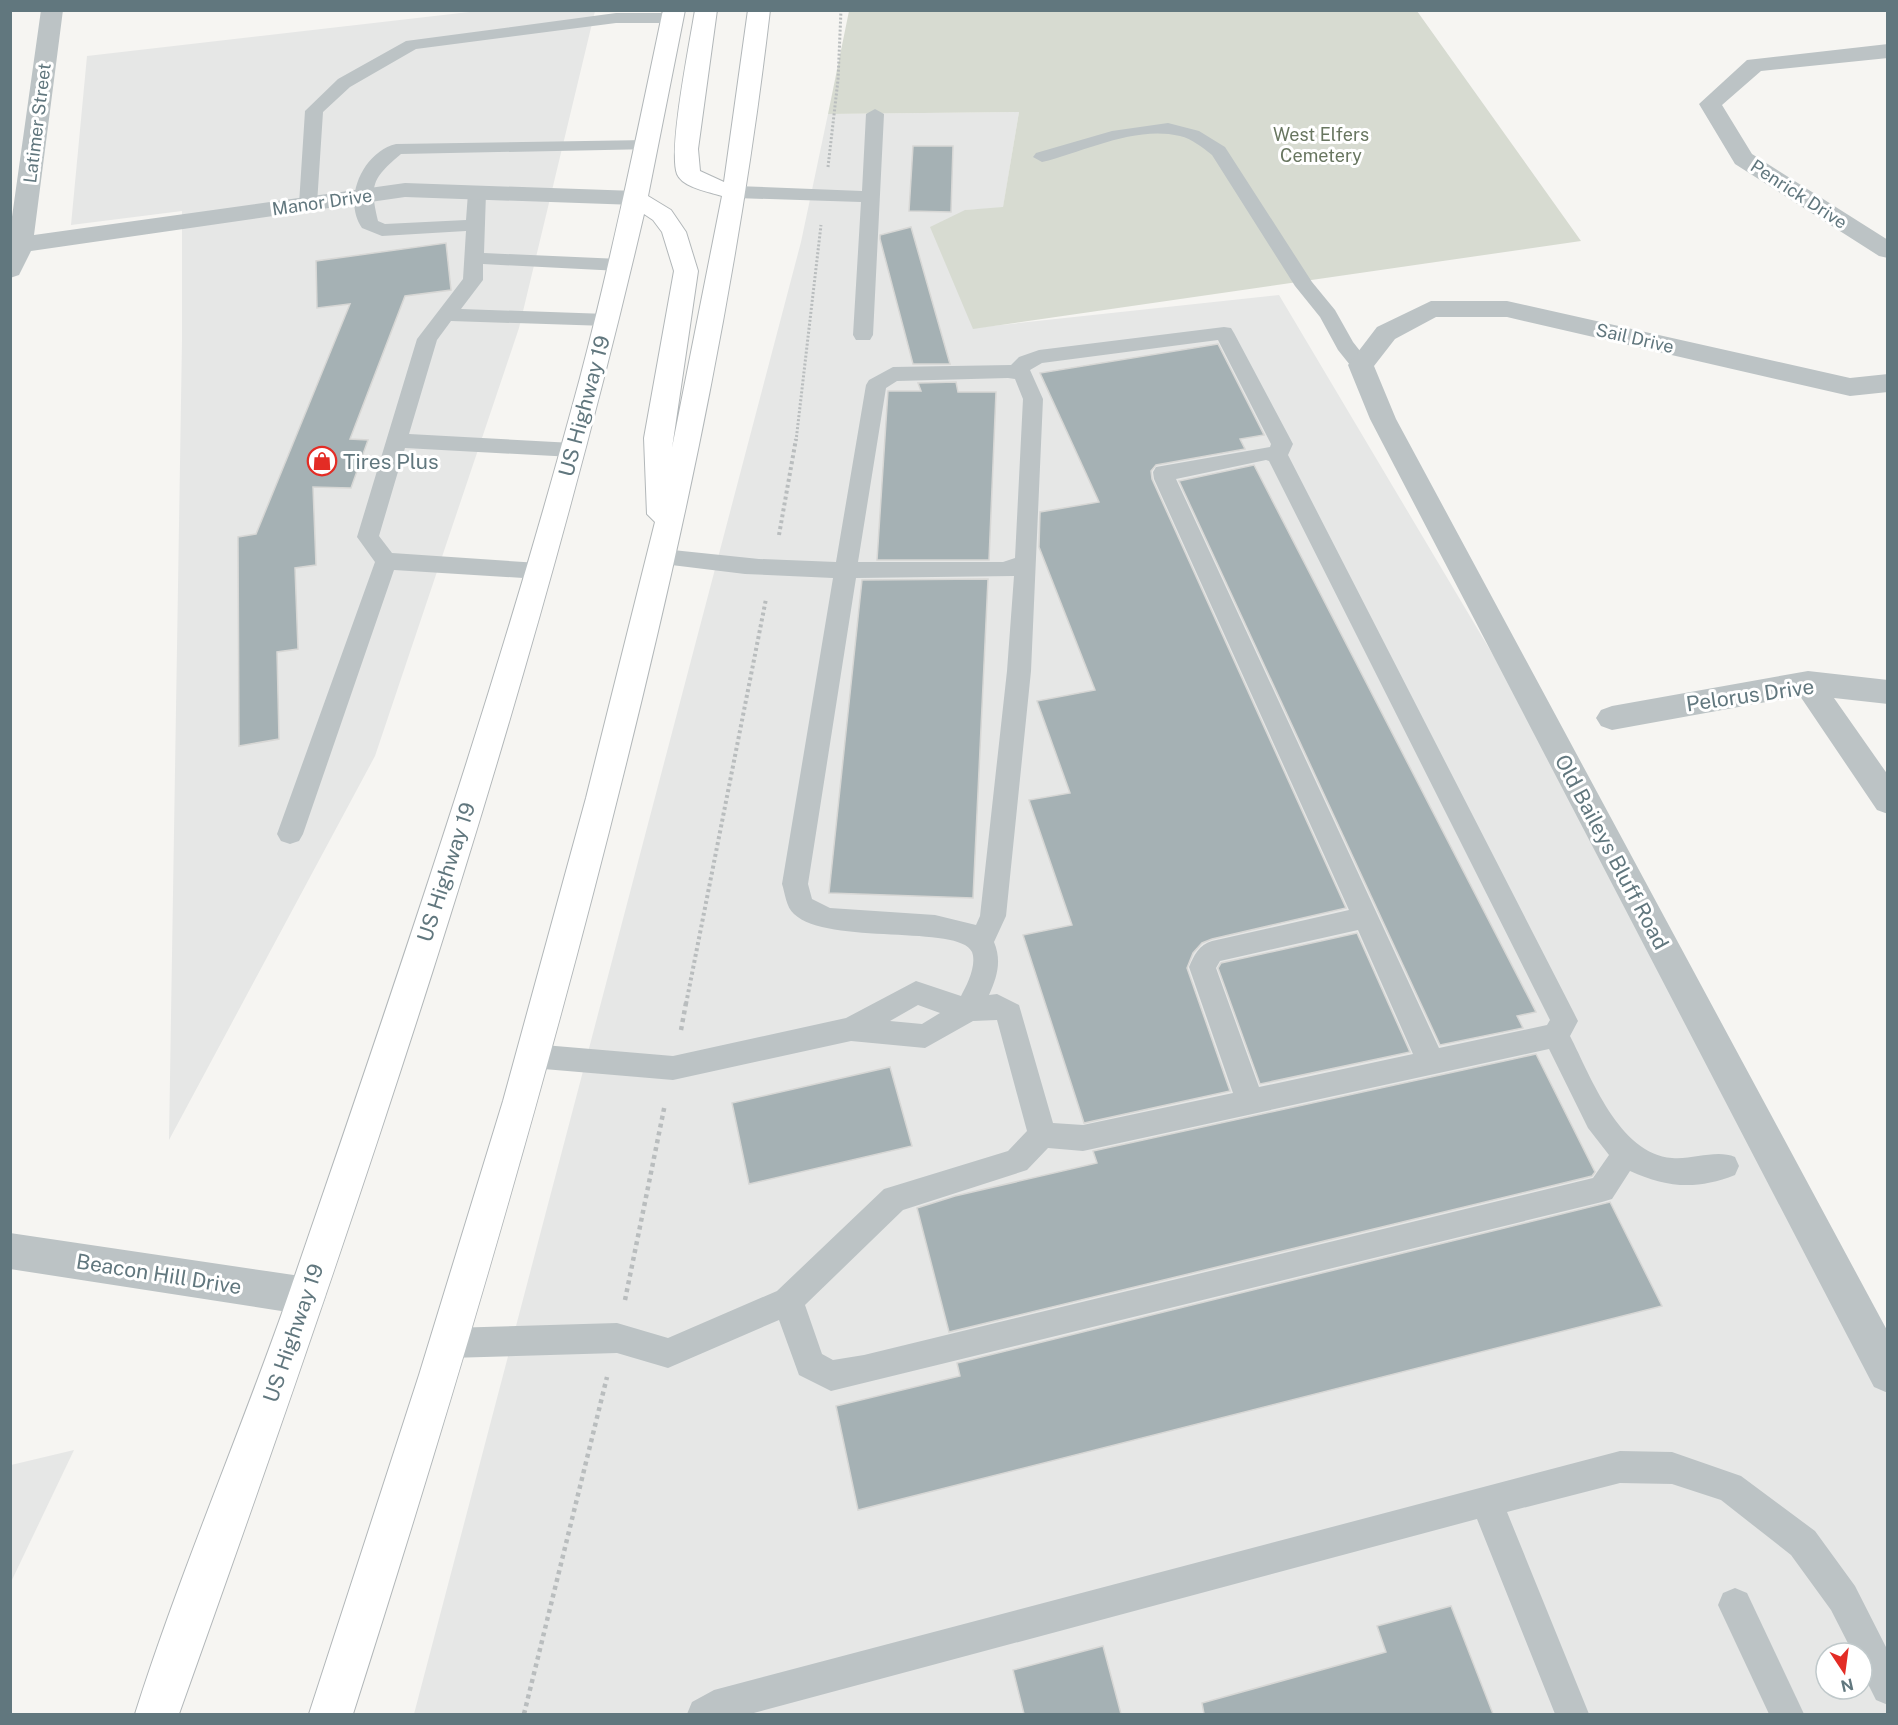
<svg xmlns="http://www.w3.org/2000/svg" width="1898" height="1725" viewBox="0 0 1898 1725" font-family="'Public Sans',sans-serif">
<rect width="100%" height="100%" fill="#f6f5f2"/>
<g fill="#e6e7e6" fill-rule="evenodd">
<polygon points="478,11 595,11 519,328 375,756 169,1140 182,340 182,211 71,225 87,56"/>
<path d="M 1019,112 L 1003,208 L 965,210 L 973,328 L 1279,295 L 1779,1136 L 1887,1361 L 1887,1714 L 414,1714 L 801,242 L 828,114 ZM 1826,1653 L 1862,1653 L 1862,1689 L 1826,1689 Z"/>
<polygon points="74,1450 11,1582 11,1465"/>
</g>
<polygon fill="#d7dbd1" points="849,11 1417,11 1581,241 973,329 930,227 965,210 1003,207 1019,112 828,114"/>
<g fill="#a5b1b4" stroke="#d7d7d5" stroke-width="1.5">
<polygon points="913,146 953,146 951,212 909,211"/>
<polygon points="911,227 950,364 913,364 880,239 880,235"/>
<polygon points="446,243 451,290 405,296 350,439 368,440 351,488 313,487 316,565 295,568 298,649 277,652 279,739 239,746 238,537 256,534 350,304 317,308 316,261"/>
<polygon points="1218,344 1264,435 1240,439 1245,449 1156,465 1151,471 1152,479 1346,908 1212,939 1202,943 1193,953 1187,968 1230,1091 1084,1123 1023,935 1072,925 1029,800 1070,793 1037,701 1095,690 1039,547 1040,512 1099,502 1040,373"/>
<polygon points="956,382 958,392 996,392 989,560 877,560 888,391 921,391 918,383"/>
<polygon points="1254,465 1536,1012 1517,1016 1523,1028 1440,1045 1179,481"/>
<polygon points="988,579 973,898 829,893 862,580"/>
<polygon points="1357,933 1410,1052 1260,1084 1218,968 1221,963"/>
<polygon points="1536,1054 1595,1172 1592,1176 949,1332 917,1208 955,1196 1097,1163 1093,1151"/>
<polygon points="890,1067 912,1146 749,1184 732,1103"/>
<polygon points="1610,1202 1662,1306 858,1510 836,1406 960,1376 957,1363"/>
<polygon points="1451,1606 1493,1714 1204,1714 1202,1703 1386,1652 1377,1626"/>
<polygon points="1103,1646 1121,1714 1024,1714 1013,1670"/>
</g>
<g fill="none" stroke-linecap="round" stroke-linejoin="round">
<g stroke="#b2b7b9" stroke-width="2">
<path id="highway" d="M 663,10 L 685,10 L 648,196 L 671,210 L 686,232 L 698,271 L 672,448 L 722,196 C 710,192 683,188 677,174 C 668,150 690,42 695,10 L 717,10 L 698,149 L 700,171 L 724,182 L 748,10 L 770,10 C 740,268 687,520 624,772 C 545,1090 452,1403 353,1714 L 309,1714 L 419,1375 L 503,1101 L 586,798 L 655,522 L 647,514 L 644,438 L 674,271 L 662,232 L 653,220 L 644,214 C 525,724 355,1221 179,1714 L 135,1714 C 180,1572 240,1434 289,1293 C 393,991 497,687 580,378 C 612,257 637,134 663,10 Z"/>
</g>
<g stroke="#b9bdbe" stroke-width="3" stroke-dasharray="2 2" stroke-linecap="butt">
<polyline points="828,167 838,80 841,10"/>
<polyline points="796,441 821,225"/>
</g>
<g stroke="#b9bdbe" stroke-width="4" stroke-dasharray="3 3" stroke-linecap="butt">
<polyline points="779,535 796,439"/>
<polyline points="686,1004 766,599"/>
</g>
<g stroke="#b9bdbe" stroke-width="4.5" stroke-dasharray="4 4" stroke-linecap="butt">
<polyline points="681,1030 686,1003"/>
<polyline points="625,1300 665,1104"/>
<polyline points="524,1714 607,1377"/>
</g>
<g fill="#bcc3c5" fill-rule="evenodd">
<polygon points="616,13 673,13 681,18 673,23 616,23 416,49 350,87 323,112 317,204 308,210 299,204 305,111 338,79 406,41"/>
<polygon points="875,109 884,114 873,335 870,340 856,340 853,335 861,202 736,198 727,192 736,186 862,191 866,114"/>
<path d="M 1168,123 L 1199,131 L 1225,147 L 1312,282 L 1335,310 L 1353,342 L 1371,365 L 1368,370 L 1354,370 L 1338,350 L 1320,317 L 1295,286 L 1212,155 C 1202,147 1192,139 1180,136 C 1135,125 1084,152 1042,162 L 1033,157 L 1036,153 L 1112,131 Z"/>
<path d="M 647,140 L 656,145 L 653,149 L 401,154 C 373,178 369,184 378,221 L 385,224 L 466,220 L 468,193 L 477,187 L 486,193 L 484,253 L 620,259 L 630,265 L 620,271 L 483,264 L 483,280 L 461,309 L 607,314 L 614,316 L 617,320 L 614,324 L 607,326 L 451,321 L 437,340 L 409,434 L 573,443 L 580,445 L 584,450 L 580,455 L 573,457 L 405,448 L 379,536 L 392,553 L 539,563 L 547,565 L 550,571 L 547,577 L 539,579 L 394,570 L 303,834 L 299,841 L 290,844 L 281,841 L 277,834 L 375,562 L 357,537 L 417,339 L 463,279 L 466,231 L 382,236 L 362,228 C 342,199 363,152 396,144 Z"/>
<path d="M 1224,327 L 1231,328 L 1234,333 L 1293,444 L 1288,455 L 1574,1013 L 1578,1021 L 1570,1036 C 1591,1077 1619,1154 1672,1158 C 1693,1160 1716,1149 1735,1157 L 1739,1166 L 1735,1175 C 1697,1190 1667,1188 1630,1171 L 1612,1199 L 1602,1202 L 831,1391 L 799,1375 L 779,1320 L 668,1368 L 617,1353 L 449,1358 L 438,1354 L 434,1343 L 438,1332 L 449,1328 L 617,1323 L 668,1338 L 777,1291 L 884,1189 L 1008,1151 L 1027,1131 L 997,1020 L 973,1021 L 925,1048 L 851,1041 L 673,1080 L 532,1068 L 522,1065 L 518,1056 L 522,1047 L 532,1044 L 673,1056 L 846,1018 L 916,981 L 961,996 C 967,985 977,965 972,952 C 960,924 828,946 794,914 C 786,907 785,893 782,884 L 833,578 L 745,574 L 655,563 L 652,557 L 655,551 L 663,549 L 759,559 L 836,562 L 866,385 L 869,380 L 893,367 L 1011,365 L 1019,357 L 1039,350 ZM 1218,340 L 1271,444 L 1270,447 L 1156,467 L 1153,472 L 1154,479 L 1349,910 L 1212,941 C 1199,945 1194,955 1189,967 L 1233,1093 L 1083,1125 L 1053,1123 L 1019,1005 L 997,994 L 989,995 C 997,977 1002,961 994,942 L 1006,916 L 1031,671 L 1043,399 L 1030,370 L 1042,363 ZM 1008,378 L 1015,379 L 1023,399 L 1015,558 L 1003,562 L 858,562 L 886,388 L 897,381 ZM 1266,460 L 1269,461 L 1550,1020 L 1547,1025 L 1439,1048 L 1176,479 ZM 1014,576 L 1007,671 L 980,916 L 976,925 L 935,915 L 830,908 L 812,899 L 808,884 L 856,578 ZM 1358,930 L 1413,1054 L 1259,1087 L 1216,968 L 1220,961 ZM 918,1005 L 940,1013 L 922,1024 L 890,1021 ZM 1549,1049 L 1588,1128 L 1609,1155 L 1593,1178 L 864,1355 L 833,1360 L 822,1354 L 805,1305 L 903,1210 L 1027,1170 L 1048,1148 L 1083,1151 Z"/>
<polygon points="1620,1451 1672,1452 1741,1476 1815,1531 1855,1586 1888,1651 1888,1705 1876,1700 1862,1672 1862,1653 1853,1653 1831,1610 1791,1555 1721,1500 1672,1484 1620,1483 1507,1512 1589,1714 1555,1714 1477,1519 750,1714 687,1714 692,1702 714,1690"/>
<polygon points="1735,1588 1747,1593 1804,1714 1769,1714 1718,1605 1723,1593"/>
</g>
<g fill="#bcc3c5" fill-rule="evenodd">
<polygon points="41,10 63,10 34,235 405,183 636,191 644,193 648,198 644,203 636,205 405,197 31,251 19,275 10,278 10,231"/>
<polygon points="1888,44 1888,58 1761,71 1722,105 1752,154 1888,240 1888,258 1879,256 1735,164 1699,104 1747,60"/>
<polygon points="1431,301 1507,301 1850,378 1888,374 1888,392 1850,396 1507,317 1436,317 1395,339 1374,366 1396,419 1888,1332 1888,1393 1874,1387 1370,419 1348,365 1377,327"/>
<polygon points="1808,671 1888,680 1888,704 1834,698 1888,775 1888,814 1877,810 1800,696 1612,730 1601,726 1596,718 1601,710 1612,706"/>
<polygon points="10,1233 307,1277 321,1283 326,1296 321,1309 307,1315 10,1269"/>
</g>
<use href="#highway" fill="#fff" fill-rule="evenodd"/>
</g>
<defs>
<g id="shop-ring" transform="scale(1.5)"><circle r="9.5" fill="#fff" stroke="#e32c25" stroke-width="1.5"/><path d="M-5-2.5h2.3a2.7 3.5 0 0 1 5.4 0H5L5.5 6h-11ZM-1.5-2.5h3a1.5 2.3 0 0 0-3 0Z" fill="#e32c25"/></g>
</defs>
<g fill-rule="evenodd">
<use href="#shop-ring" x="322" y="461"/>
</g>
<g text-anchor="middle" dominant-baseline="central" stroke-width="6" stroke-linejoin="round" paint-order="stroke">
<g font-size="18" fill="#61777e" stroke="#fff">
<text transform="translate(37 123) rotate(-83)">Latimer Street</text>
<text transform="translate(1799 194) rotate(33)">Penrick Drive</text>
<text transform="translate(322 202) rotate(-8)">Manor Drive</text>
<text transform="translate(1635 338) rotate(13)">Sail Drive</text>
</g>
<g font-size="18" fill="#687660" stroke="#fff">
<text x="1321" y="134">West Elfers<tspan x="1321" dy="21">Cemetery</tspan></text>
</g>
<g font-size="21" fill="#61777e" stroke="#fff">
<text transform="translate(584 406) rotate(-75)">US Highway 19</text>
<text transform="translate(1750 695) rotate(-8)">Pelorus Drive</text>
<text transform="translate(1612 852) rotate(62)">Old Baileys Bluff Road</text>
<text transform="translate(446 872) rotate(-72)">US Highway 19</text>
<text transform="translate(159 1274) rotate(9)">Beacon Hill Drive</text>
<text transform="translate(293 1333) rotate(-71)">US Highway 19</text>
</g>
<g font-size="21" fill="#61777e" stroke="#fff" text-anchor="start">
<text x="343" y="461">Tires Plus</text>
</g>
</g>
<rect width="1898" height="1725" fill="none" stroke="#61777e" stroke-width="24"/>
<g transform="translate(1844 1671) rotate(167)"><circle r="28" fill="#ffffff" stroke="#c0c9cb" stroke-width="1.5"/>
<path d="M0-4.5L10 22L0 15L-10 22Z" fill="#e32c25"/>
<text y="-9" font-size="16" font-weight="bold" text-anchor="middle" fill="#61777e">N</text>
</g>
</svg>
